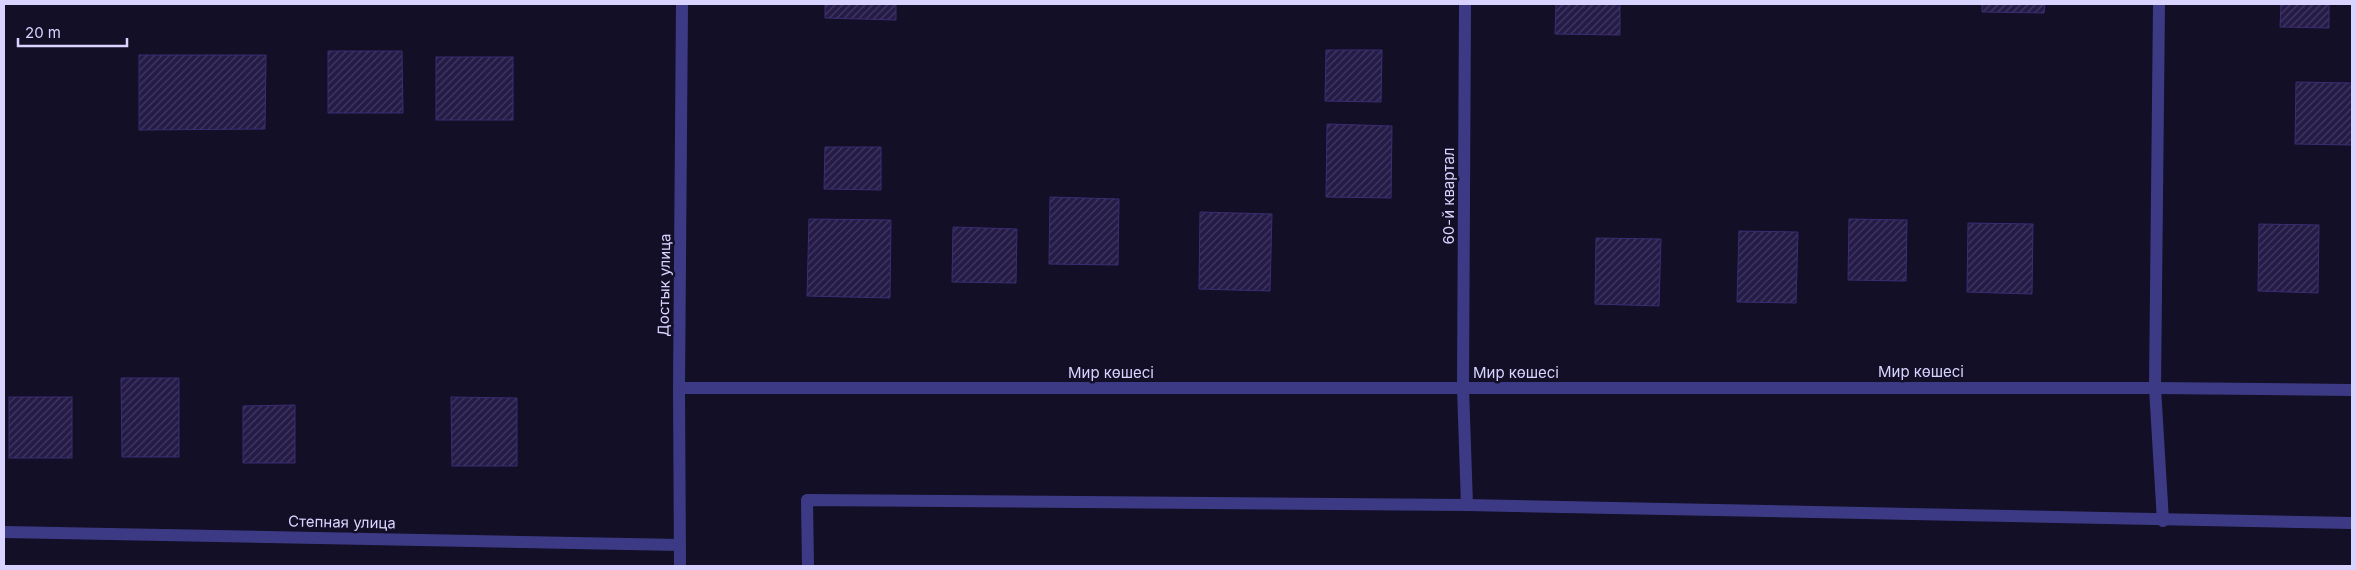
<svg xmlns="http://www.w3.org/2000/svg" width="2356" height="570" viewBox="0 0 2356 570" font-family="Inter,sans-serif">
<defs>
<pattern id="building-hatch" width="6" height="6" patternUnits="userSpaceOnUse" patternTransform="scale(1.25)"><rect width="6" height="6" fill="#241b47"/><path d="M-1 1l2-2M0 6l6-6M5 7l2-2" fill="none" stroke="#433b63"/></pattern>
</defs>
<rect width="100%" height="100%" fill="#130f26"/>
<g fill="url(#building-hatch)" stroke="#3b2d73">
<polygon points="825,4 896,4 896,20 825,18"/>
<polygon points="1556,4 1620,4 1620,35 1555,34"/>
<polygon points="1982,4 2045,4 2044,13 1982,12"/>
<polygon points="2281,4 2329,4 2329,28 2280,27"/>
<polygon points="1326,50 1382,50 1381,102 1325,101"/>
<polygon points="328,51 402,51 403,113 328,113"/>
<polygon points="139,55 266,55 265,129 139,130"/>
<rect x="436" y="57" width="77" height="63"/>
<polygon points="2296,82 2352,83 2352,145 2295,144"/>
<polygon points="1327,124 1392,126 1391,198 1326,197"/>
<polygon points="825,147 881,147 881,190 824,189"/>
<polygon points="1050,197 1119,199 1118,265 1049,264"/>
<polygon points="1200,212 1272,214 1270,291 1199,289"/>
<polygon points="809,219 891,220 890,298 807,296"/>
<polygon points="1849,219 1907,220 1906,281 1848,280"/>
<polygon points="1968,223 2033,224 2032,294 1967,292"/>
<polygon points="2259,224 2319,225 2318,293 2258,291"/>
<polygon points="953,227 1017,229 1016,283 952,282"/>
<polygon points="1739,231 1798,232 1796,303 1737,302"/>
<polygon points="1596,238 1661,239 1659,306 1595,304"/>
<polygon points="121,378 179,378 179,457 122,457"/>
<rect x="9" y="397" width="63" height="61"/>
<polygon points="451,397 517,398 517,466 452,466"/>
<polygon points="295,405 295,463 243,463 243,406"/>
</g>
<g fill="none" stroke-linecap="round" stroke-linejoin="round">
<g stroke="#3d3a85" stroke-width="12">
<polyline points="1463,388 1467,505"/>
<polyline points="2155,388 2163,521"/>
<polyline points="808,566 807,500 1467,505 2352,523"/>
</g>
<g stroke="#3d3a85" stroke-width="12">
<polyline points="679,388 2155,388 2352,390"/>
<polyline points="1463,388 1465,4"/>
<polyline points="2155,388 2159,4"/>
<polyline points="4,532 680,545"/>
</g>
<polyline stroke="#3d3a85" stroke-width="12" points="680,566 679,388 682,4"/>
</g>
<g text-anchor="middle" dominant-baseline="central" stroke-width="5" stroke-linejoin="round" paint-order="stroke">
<g font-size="15" fill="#d9d4ff" stroke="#130f26">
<text transform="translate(1448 196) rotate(-90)">60-й квартал</text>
<text transform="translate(664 285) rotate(-89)">Достык улица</text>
<text x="1921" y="371">Мир көшесі</text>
<text x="1111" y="372">Мир көшесі</text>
<text x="1516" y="372">Мир көшесі</text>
<text transform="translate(342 522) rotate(1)">Степная улица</text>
</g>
</g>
<rect width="2356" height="570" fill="none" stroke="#d9d4ff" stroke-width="10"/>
<path d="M18 38v8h109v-8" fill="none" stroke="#d9d4ff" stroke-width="2.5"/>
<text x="25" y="38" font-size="15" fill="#d9d4ff" stroke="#130f26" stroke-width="4" paint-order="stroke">20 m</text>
</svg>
